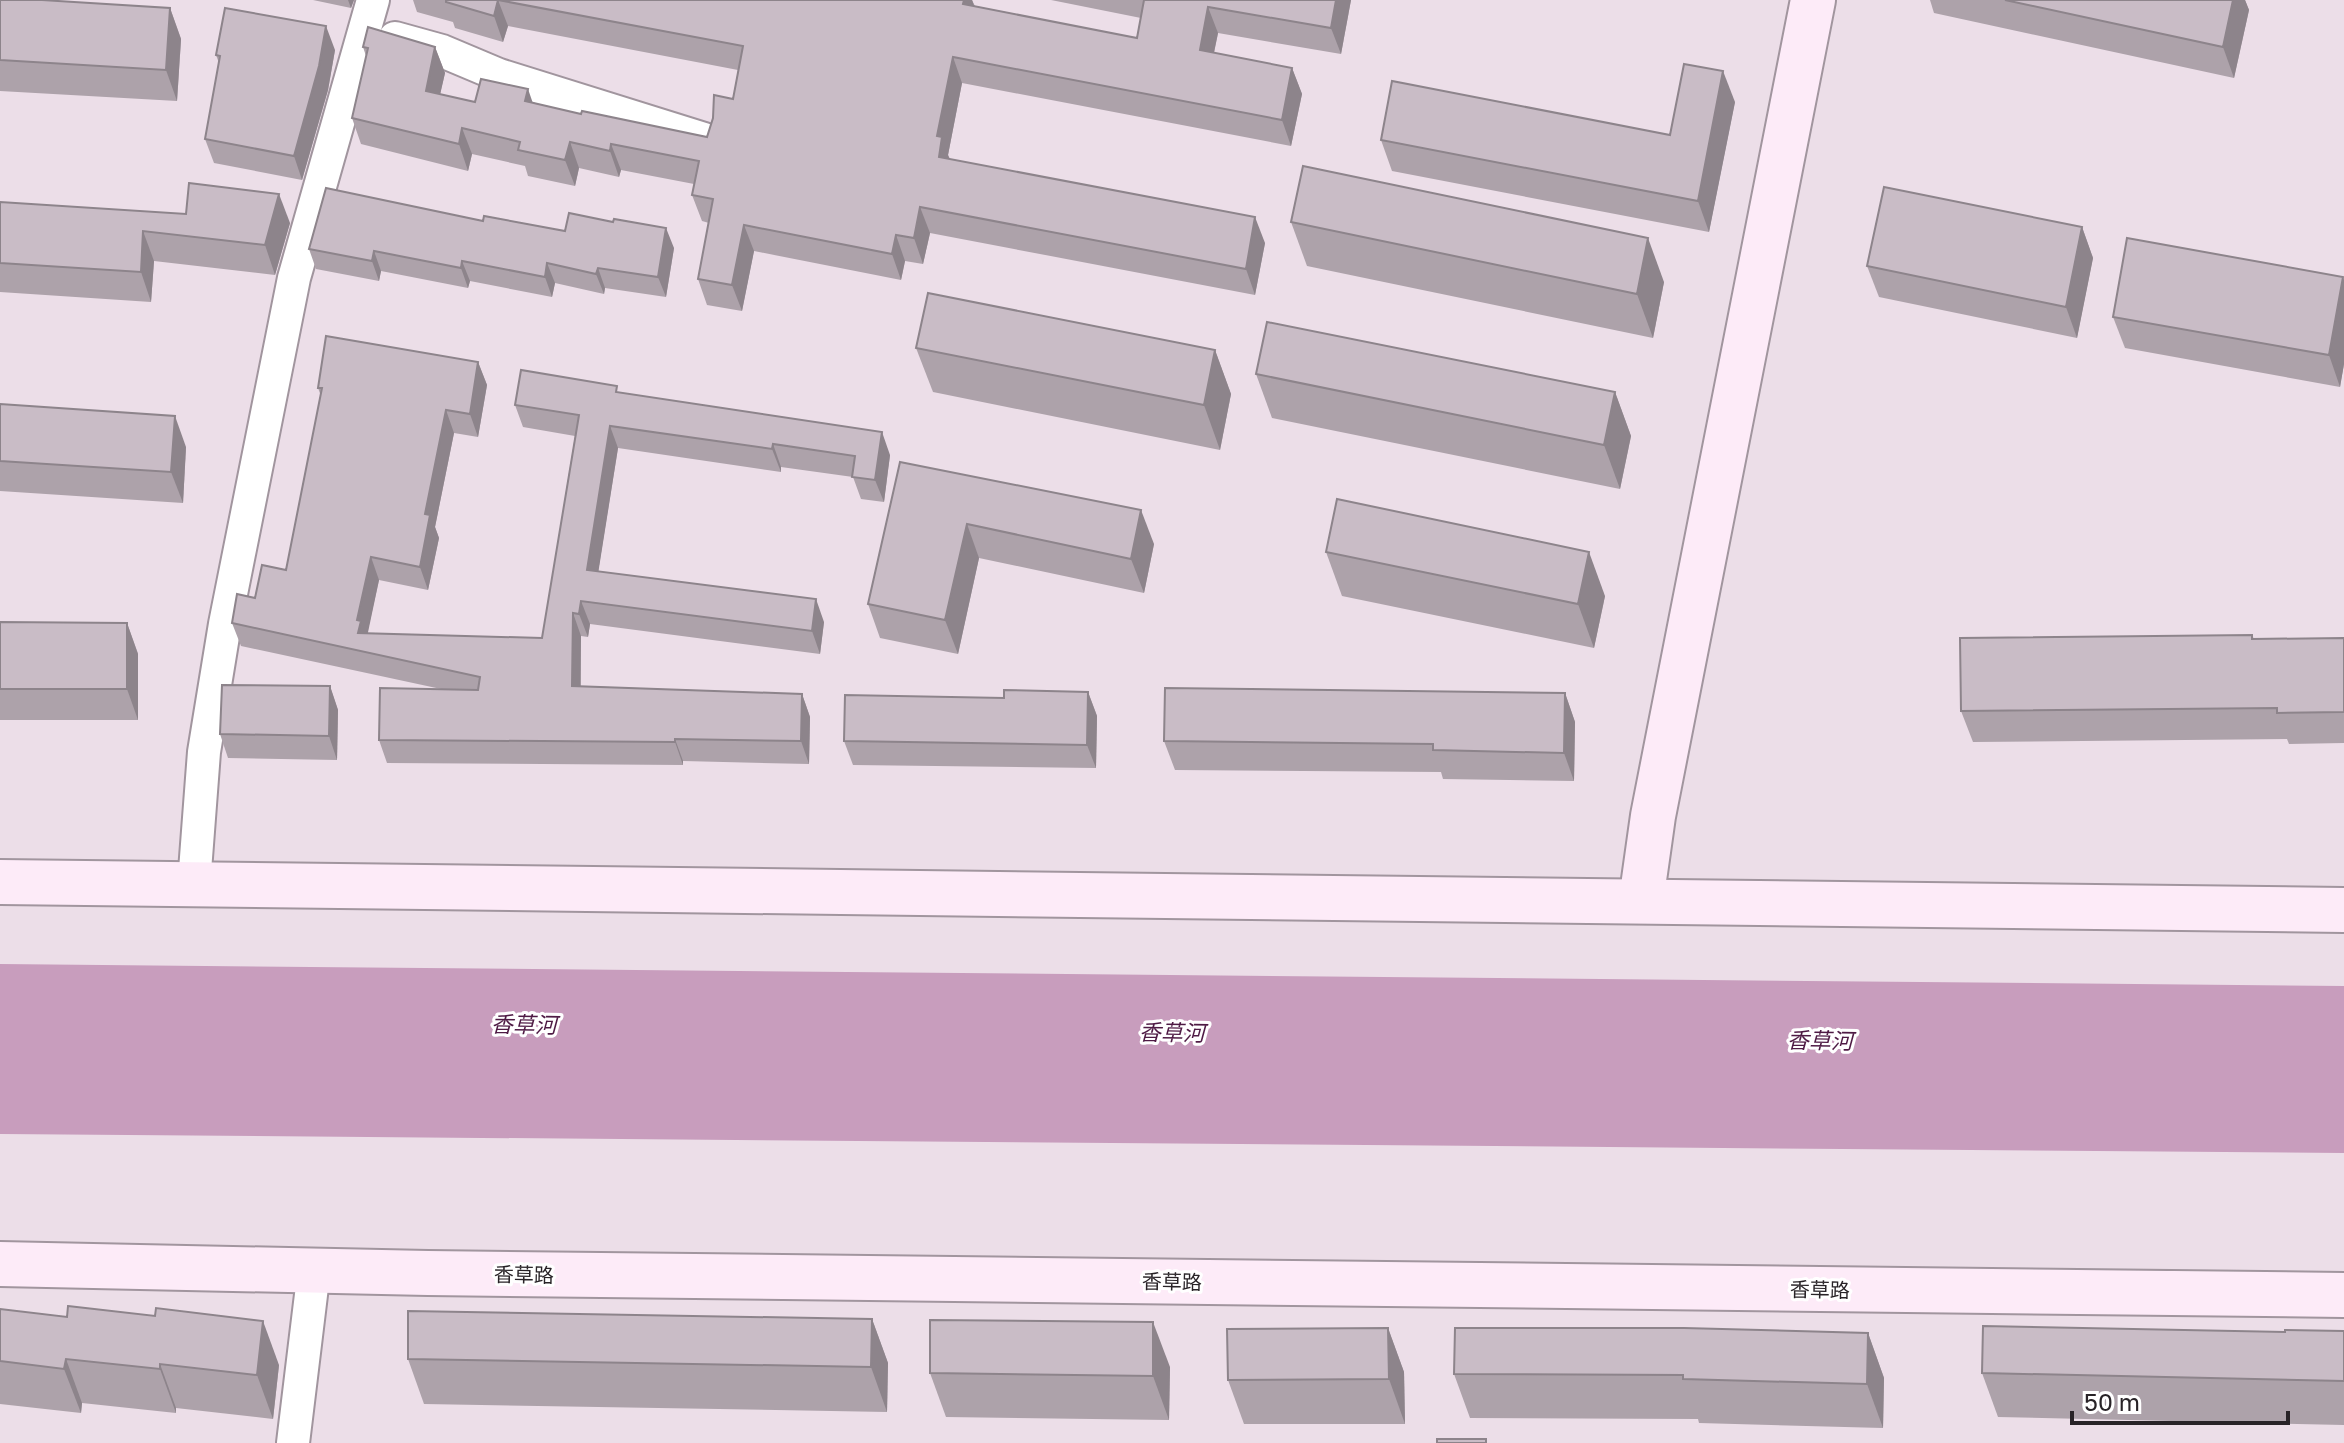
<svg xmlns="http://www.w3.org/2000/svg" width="2344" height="1443" viewBox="0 0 2344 1443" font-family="'Golos Text','Noto Sans SC',sans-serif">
<rect width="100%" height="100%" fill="#ecdee8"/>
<polygon fill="#c89dbd" points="0,964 2344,986 2344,1153 0,1134"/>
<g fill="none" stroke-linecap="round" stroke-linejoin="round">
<g stroke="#a1959e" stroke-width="36">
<g id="street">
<polyline points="395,38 442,51 499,75 704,139"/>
<polyline points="194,884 204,752 225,624 294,278 373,0"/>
<polyline points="293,1443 314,1270"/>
</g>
</g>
<g stroke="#a1959e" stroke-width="48">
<g id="secondary">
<polyline points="0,882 2344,910"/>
<polyline points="1641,901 1653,816 1813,0"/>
<polyline points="0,1264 428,1273 2344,1295"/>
</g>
</g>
<use href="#street" stroke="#fff" stroke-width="32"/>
<use href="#secondary" stroke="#fdebf8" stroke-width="44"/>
</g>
<g fill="#ada2aa">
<polygon points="0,0 170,8 181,39 177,101 0,91"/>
<polygon points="313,0 354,0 351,8"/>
<polygon points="413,0 972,0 975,6 1137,38 1141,18 1051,0 1351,0 1341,54 1218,33 1214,53 1292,68 1302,94 1291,146 962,83 948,155 950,159 1265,243 1255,295 930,233 923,264 905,261 901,280 754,251 742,311 707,305 698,279 709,223 702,221 692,195 694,184 621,170 619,177 579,168 575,186 528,176 525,166 472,154 468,171 361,144 352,118 366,56 363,47 435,47 445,73 440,94 475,102 533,103 581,114 707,137 733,99 738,70 508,26 503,42 455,28 453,22 417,12"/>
<polygon points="1930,0 2245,0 2249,10 2234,78 1934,13"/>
<polygon points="335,50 328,90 302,180 214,163 205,139 219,63 216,55"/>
<polygon points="1735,102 1709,232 1392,171 1381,140 1670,135"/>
<polygon points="0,202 290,223 275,275 154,261 151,302 0,292"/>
<polygon points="483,221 565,231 674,248 666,297 605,288 604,294 555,283 552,297 470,281 468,288 381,271 379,281 316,269 309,249"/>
<polygon points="1291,222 1664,282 1653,338 1307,266"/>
<polygon points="2082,227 2093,258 2077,338 1879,297 1867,266"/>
<polygon points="2344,280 2344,364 2340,387 2125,348 2113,317"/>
<polygon points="916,348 1215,350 1231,394 1220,450 933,392"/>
<polygon points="478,362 487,385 478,437 454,433 435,527 439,538 428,590 379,580 367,634 542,638 575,436 523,427 515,405 619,393 890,455 884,502 861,499 853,477 781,467 781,472 618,448 598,572 824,622 820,654 590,624 588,637 581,636 581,686 802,694 810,717 809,764 683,761 683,765 387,763 379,740 441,689 241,646 232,623 255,598 286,570 321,396 318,388"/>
<polygon points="1256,374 1615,392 1631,436 1620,489 1272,418"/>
<polygon points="0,404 186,447 183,503 0,491"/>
<polygon points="900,462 1154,544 1144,593 979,558 958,654 880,638 868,604"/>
<polygon points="1326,552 1605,596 1594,648 1342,596"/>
<polygon points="0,622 127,623 138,654 138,720 0,720"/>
<polygon points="2252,635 2254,639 2344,638 2344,743 2289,744 2287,739 1973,742 1961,711"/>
<polygon points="330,686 338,710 337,760 228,758 220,734"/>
<polygon points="1088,692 1097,716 1096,768 853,765 844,741 1004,698"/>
<polygon points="1565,693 1575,722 1574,781 1443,779 1441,772 1175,770 1164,741"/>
<polygon points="0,1309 279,1365 273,1419 176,1408 176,1413 82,1403 81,1413 0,1404"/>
<polygon points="872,1319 888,1363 887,1412 424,1404 408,1359"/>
<polygon points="1388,1328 1404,1372 1405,1424 1244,1424 1228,1380"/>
<polygon points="2344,1331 2344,1425 1998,1417 1982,1373"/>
<polygon points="1868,1333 1884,1378 1883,1428 1699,1423 1698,1419 1470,1418 1454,1374"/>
<polygon points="1170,1367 1169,1420 946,1417 930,1373"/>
</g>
<g fill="#8d848b">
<polygon points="348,0 354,0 351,8"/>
<polygon points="498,0 508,26 503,42 494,16"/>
<polygon points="964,0 972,0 976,11 963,4"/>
<polygon points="1336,0 1351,0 1341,54 1331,28"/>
<polygon points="2233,0 2245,0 2249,10 2234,78 2223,47"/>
<polygon points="1208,7 1218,33 1209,76 1200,50"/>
<polygon points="170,8 181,39 177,101 166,70"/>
<polygon points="326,26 335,50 328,90 302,180 294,156"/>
<polygon points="435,47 445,73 435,117 426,91"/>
<polygon points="953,57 962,83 948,155 951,163 939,157 937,136"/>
<polygon points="1292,68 1302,94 1291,146 1282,120"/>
<polygon points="1723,71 1735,102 1709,232 1698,201"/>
<polygon points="528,89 537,115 525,101"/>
<polygon points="462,128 472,154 468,171 459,144"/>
<polygon points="570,142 579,168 575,186 565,160"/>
<polygon points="611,144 621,170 619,177 610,151"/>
<polygon points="279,194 290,223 275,275 265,245"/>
<polygon points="920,207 930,233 923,264 914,238"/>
<polygon points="1255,217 1265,243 1255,295 1246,269"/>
<polygon points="744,225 754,251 742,311 732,285"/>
<polygon points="2082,227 2093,258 2077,338 2066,307"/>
<polygon points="666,228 674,248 666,297 658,277"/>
<polygon points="143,231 154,261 151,302 141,272"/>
<polygon points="896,235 905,261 901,280 892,254"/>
<polygon points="1648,238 1664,282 1653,338 1637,294"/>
<polygon points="374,251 381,271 379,281 372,261"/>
<polygon points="462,261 470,281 468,288 461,268"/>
<polygon points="547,263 555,283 552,297 545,277"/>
<polygon points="598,268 605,288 604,294 596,274"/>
<polygon points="2343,277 2344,280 2344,364 2340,387 2329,355"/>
<polygon points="1215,350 1231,394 1220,450 1204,405"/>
<polygon points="478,362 487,385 478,437 470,414"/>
<polygon points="1615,392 1631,436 1620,489 1604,445"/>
<polygon points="446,410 454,433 435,527 439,538 428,590 420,567 425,514"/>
<polygon points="175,416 186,447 183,503 171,472"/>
<polygon points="610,426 618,448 595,593 587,570"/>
<polygon points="882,432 890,455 884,502 875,480"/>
<polygon points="773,444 781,467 781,472 772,449"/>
<polygon points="1141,510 1154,544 1144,593 1131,559"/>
<polygon points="967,524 979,558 958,654 945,620"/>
<polygon points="1589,552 1605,596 1594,648 1578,604"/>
<polygon points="371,557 379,580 367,637 358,633 357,620"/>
<polygon points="816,599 824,622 820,654 812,631"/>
<polygon points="581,601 590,624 588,637 579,614"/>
<polygon points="573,613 581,636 580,709 572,686"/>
<polygon points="127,623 138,654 138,720 127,689"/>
<polygon points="330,686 338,710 337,760 329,736"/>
<polygon points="1088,692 1097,716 1096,768 1087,745"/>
<polygon points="1565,693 1575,722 1574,781 1564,753"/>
<polygon points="802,694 810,717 809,764 801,741"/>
<polygon points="675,739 683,761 683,765 675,742"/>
<polygon points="872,1319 888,1363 887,1412 871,1367"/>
<polygon points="263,1321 279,1365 273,1419 257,1375"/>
<polygon points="1153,1322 1170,1367 1169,1420 1153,1376"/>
<polygon points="1388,1328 1404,1372 1405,1424 1389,1379"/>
<polygon points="1868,1333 1884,1378 1883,1428 1867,1384"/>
<polygon points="66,1359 82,1403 81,1413 64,1369"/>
<polygon points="160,1364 176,1408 176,1413 160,1369"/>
</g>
<g fill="#c9bcc6" stroke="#8d848b" stroke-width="2">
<polygon points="0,0 42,0 170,8 166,70 0,60"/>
<polygon points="446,0 498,0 494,16 446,2"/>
<polygon points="498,0 964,0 963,4 1137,38 1144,0 1336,0 1331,28 1208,7 1200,50 1292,68 1282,120 953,57 937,136 942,137 939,157 1255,217 1246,269 920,207 914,238 896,235 892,254 744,225 732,285 698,279 713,199 692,195 699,161 611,144 610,151 570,142 565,160 518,150 520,142 462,128 459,144 352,118 368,48 363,47 368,27 435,47 426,91 475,102 481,79 528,89 525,101 581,114 582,111 707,137 713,118 714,95 733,99 743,46"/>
<polygon points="2005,0 2233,0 2223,47"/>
<polygon points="225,8 326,26 319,66 294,156 205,139 220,56 216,55"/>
<polygon points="1684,64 1723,71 1698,201 1381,140 1392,81 1670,135"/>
<polygon points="1303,166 1648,238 1637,294 1291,222"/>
<polygon points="189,183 279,194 265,245 143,231 141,272 0,263 0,202 186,214"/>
<polygon points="1884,187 2082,227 2066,307 1867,266"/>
<polygon points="326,188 483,221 484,216 565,231 569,213 613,222 614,219 666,228 658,277 598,268 596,274 547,263 545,277 462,261 461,268 374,251 372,261 309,249"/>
<polygon points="2127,238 2343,277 2329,355 2113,317"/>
<polygon points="928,293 1215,350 1204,405 916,348"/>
<polygon points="1267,322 1615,392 1604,445 1256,374"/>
<polygon points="326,336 478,362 470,414 446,410 425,514 430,515 420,567 371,557 357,620 361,621 358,633 542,638 579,415 515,405 521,370 617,386 616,392 882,432 875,480 852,477 855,456 773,444 772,449 610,426 587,570 816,599 812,631 581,601 579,614 573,613 572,686 802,694 801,741 675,739 675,742 379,740 380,688 478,690 480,677 232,623 237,594 255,598 262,565 286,570 322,388 318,388"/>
<polygon points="0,404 175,416 171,472 0,461"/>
<polygon points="900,462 1141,510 1131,559 967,524 945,620 868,604"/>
<polygon points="1337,499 1589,552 1578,604 1326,552"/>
<polygon points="0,622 127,623 127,689 0,689"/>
<polygon points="2252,635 2252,639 2344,638 2344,712 2277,713 2277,708 1961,711 1960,638"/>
<polygon points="222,685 330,686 329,736 220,734"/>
<polygon points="1165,688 1565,693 1564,753 1433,750 1433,744 1164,741"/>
<polygon points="1004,690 1088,692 1087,745 844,741 845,695 1004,698"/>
<polygon points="68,1306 155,1316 156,1308 263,1321 257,1375 160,1364 160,1369 66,1359 64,1369 0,1361 0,1309 67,1317"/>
<polygon points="408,1311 872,1319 871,1367 408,1359"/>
<polygon points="930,1320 1153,1322 1153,1376 930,1373"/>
<polygon points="1983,1326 2285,1332 2285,1330 2344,1331 2344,1381 1982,1373"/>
<polygon points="1388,1328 1389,1379 1228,1380 1227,1329"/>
<polygon points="1455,1328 1684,1328 1868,1333 1867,1384 1683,1379 1683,1375 1454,1374"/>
<rect x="1437" y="1439" width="49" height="4"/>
</g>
<g text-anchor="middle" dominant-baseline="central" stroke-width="6" stroke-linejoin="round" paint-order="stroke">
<g font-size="20" fill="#282327" stroke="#fff">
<text transform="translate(524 1274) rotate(1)">香草路</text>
<text transform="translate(1172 1281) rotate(1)">香草路</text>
<text transform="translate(1820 1289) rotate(1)">香草路</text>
</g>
<g font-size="22" font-style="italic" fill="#4e1a44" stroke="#fff">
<text transform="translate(524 1024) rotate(1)">香草河</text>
<text transform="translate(1172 1032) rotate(1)">香草河</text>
<text transform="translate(1820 1040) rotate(1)">香草河</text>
</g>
</g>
<path d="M2072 1411v12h216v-12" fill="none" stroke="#282327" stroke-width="4"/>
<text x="2084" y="1411" font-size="24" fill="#282327" stroke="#ffffff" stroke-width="6" paint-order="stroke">50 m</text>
</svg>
